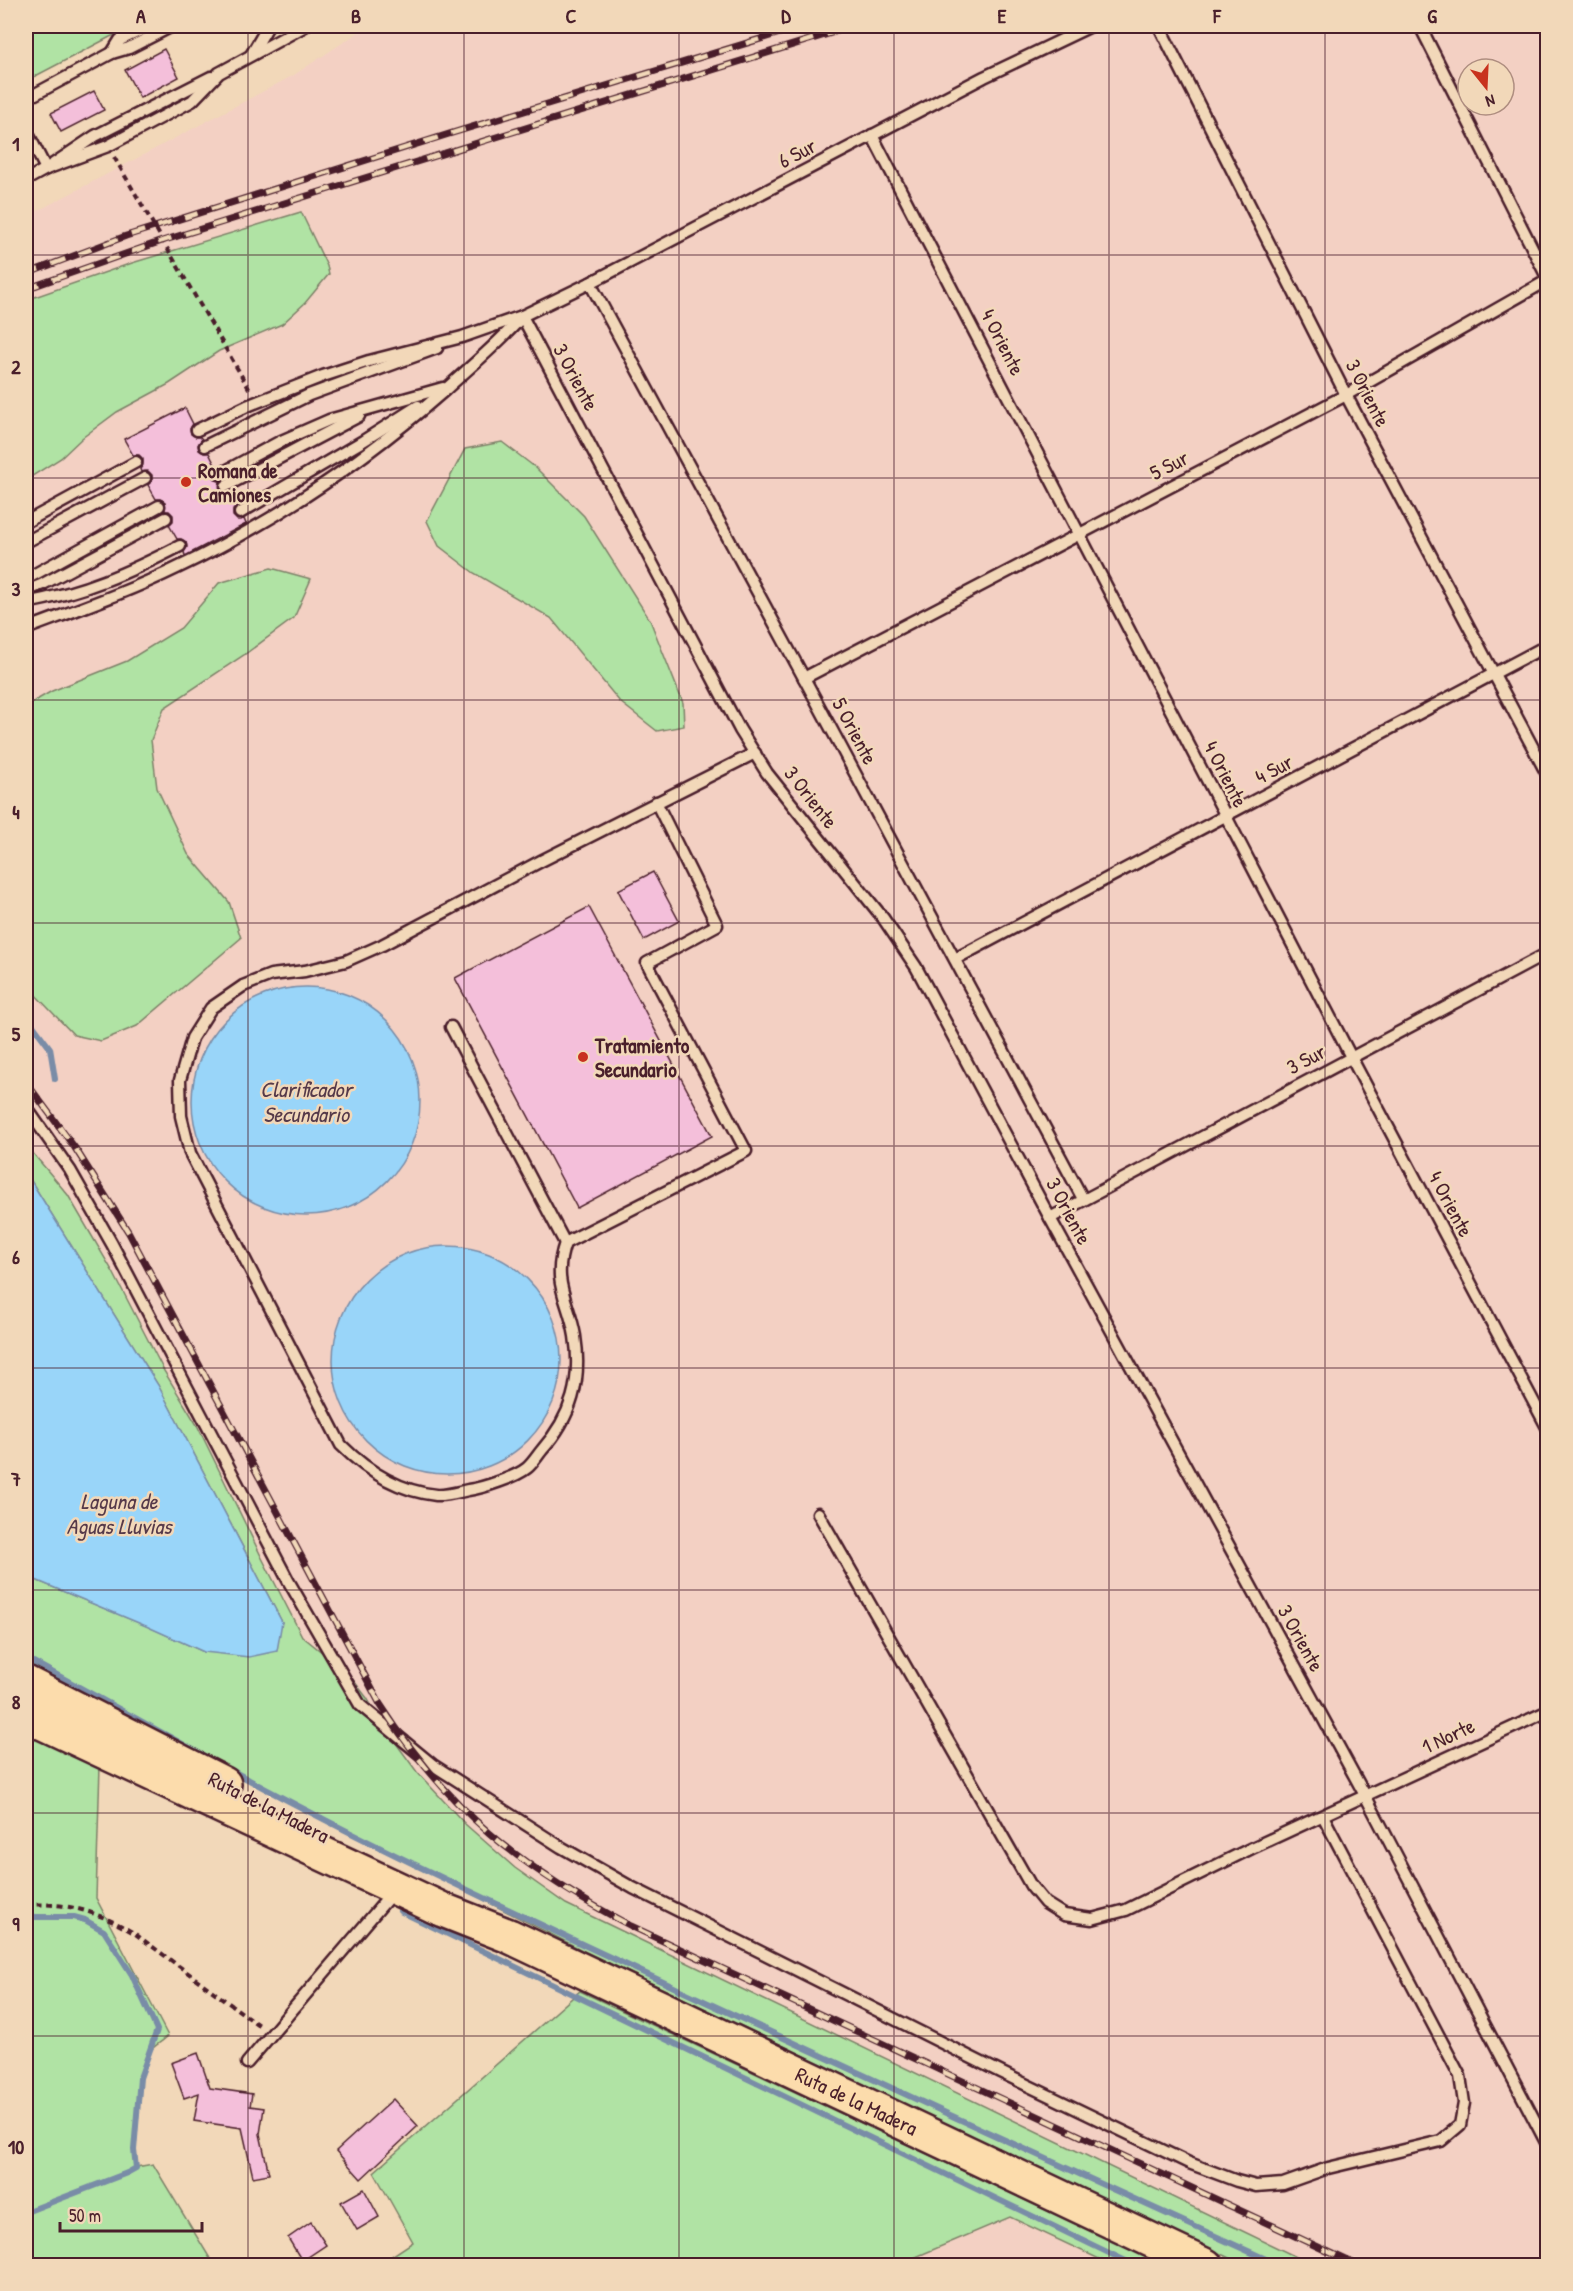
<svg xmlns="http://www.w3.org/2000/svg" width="1573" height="2291" viewBox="0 0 1573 2291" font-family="'Patrick Hand',sans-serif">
<rect width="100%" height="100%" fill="#f2d8b9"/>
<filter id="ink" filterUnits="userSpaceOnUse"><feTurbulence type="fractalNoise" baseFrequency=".0167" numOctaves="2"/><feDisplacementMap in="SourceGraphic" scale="12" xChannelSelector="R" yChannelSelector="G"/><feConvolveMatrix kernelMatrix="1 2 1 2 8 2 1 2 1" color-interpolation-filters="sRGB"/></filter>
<g filter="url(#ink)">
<g fill="#f3d0c3" fill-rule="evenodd">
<path d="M 368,26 L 1547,26 L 1547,2265 L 1313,2265 L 498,1872 L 26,1639 L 26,217 L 294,75 ZM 1468,69 L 1504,69 L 1504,105 L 1468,105 Z"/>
<polygon points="1010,2217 1112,2265 897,2266"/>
</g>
<g fill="#b0e3a4" stroke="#7d8168" stroke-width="1.5">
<polygon points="26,26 131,26 26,81"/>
<polygon points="301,212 327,266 329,274 305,303 282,324 219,351 169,384 117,412 82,438 61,458 26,480 26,300 132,263"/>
<polygon points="502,442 536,468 584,516 650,620 683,703 684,726 657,731 620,702 551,618 474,573 439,546 427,521 465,449"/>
<polygon points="271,568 311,579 294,618 244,655 164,708 151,740 157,788 188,854 229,902 241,938 137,1026 101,1041 74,1035 26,985 26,706 52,691 127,661 181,628 219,583"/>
<polygon points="26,1145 68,1195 113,1272 164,1371 197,1425 262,1558 302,1636 339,1666 354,1681 367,1698 382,1724 417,1772 465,1824 515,1868 566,1904 1313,2265 1244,2265 586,1952 26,1667 26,1576 147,1626 204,1652 282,1622 158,1385 26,1173"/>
<path d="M 26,1731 L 100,1766 L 96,1898 L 168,2036 C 163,2041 154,2046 150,2051 C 135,2075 133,2139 136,2167 L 153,2164 L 214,2265 L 26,2266 Z"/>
<polygon points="580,1991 1163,2265 1112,2265 1010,2217 897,2265 378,2265 413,2242 374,2172"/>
</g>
<g fill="#99d5f9" stroke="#798ca7" stroke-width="1.5">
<circle cx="306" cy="1101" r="114"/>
<polygon points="26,1173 158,1385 282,1622 277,1651 249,1657 204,1652 146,1626 26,1576"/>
<circle cx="447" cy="1360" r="114"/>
</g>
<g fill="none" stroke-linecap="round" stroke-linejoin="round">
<g stroke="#798ca7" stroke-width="6">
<polyline points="26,1016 50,1048 55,1079"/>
<polyline points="26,1658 204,1756"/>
<path d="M 229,1769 C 375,1849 529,1919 680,1990 C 880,2083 1080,2175 1281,2266"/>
<polyline points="400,1911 1136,2266"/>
<polyline points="26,1917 74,1917 85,1920 104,1931 132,1975 157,2030 140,2078 134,2150 136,2168 127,2173 26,2212"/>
</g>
</g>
<g fill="#f4bfda" stroke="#4a1f2b" stroke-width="1.5">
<polygon points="164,49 179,77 140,98 125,70"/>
<polygon points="94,91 104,110 61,132 51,113"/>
<polygon points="185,408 193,424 190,429 191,434 196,437 200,437 202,439 198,445 199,450 204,453 209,453 216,467 213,474 216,480 220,481 220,490 225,493 230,493 237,506 233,510 233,516 237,520 244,519 246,524 185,556 184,552 187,547 186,542 181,539 177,539 169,525 173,521 173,515 169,511 165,511 165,502 160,499 156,499 148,485 152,481 152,475 148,471 141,472 140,469 143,465 143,459 139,455 133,455 124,439"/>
<polygon points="653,872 679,921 644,940 618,890"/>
<polygon points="589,907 712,1136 577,1208 455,978"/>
<polygon points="198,2053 210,2088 252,2094 250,2106 264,2108 260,2134 269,2174 253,2177 242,2128 194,2121 199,2093 184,2098 171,2063"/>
<polygon points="393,2099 418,2126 361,2179 336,2151"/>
<polygon points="364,2189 379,2217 357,2230 341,2202"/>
<polygon points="311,2222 326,2245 302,2261 288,2238"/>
</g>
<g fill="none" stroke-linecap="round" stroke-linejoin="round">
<g stroke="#4a1f2b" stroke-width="15">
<g id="service">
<polyline points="1159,26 1346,395 1548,776"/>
<polyline points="1420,26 1548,279"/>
<polyline points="112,53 120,40 150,26"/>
<polyline points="251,55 268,26"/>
<polyline points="26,99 112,53 129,48 172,26"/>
<polyline points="26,130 46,169 95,136 211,77"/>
<polyline points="872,135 1351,1057 1548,1429"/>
<polyline points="26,180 46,169 108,146 192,101 219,73 305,26"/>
<polyline points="590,283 804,678 1083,1199"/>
<polyline points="522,316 740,730 767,773 883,918 916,967 1050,1218 1366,1797 1548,2146"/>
<polyline points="197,430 247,406 323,376 369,361 462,337 522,316 590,283 984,77 1091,26"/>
<polyline points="205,446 309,395 437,348"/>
<polyline points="220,474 281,441 329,420 443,388"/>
<polyline points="226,486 359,416"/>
<polyline points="240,513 363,441 418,406"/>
<polyline points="26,522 136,462"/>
<polyline points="26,542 145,478"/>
<polyline points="26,579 159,506"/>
<polyline points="26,591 43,584 166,518"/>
<path d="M 26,603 C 84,592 128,573 180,546"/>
<path d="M 26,629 C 76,610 128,592 177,568 C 275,522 364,461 445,390 C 471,366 497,345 521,318"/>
<polyline points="804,678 1346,395 1548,280"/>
<polyline points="955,959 1548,645"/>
<polyline points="451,1027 565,1243 746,1151 647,963 717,925 656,802"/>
<polyline points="26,1107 70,1170 112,1244 289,1582 360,1705 433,1765 561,1847 633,1888 1000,2072 1189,2163 1237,2181 1256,2186 1283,2184 1328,2168 1441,2141 1460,2125 1464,2103 1460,2076 1323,1816"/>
<polyline points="1050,1218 1548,953"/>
<path d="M 565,1243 C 551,1283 569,1300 575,1336 C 582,1381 572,1416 542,1450 C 537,1456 533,1463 527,1468 C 516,1477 483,1488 468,1490 C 458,1492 446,1496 436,1495 C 398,1491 367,1471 341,1445 L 190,1153 L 181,1116 L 180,1080 L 192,1038 L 211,1008 L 243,986 L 271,975 L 305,971 L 346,961 L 382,945 L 541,861 L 755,753"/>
<polyline points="818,1513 1031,1886 1045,1903 1064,1915 1092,1919 1126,1910 1252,1848 1548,1711"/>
<polyline points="247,2063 394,1891"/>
</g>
</g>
<g stroke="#4a1f2b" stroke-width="38">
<g id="trunk">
<polyline points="26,1683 224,1784"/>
<path id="s1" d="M 26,1715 L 443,1910 L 509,1936 L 1206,2266"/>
</g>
</g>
<g stroke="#4a1f2b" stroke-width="4" stroke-dasharray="6 4.5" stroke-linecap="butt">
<polyline points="114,157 251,392"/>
<path d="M 26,1905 C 68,1902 98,1912 134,1933 L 261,2027"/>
</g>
<use href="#service" stroke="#f2d8b9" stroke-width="10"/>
<use href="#trunk" stroke="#fcdcac" stroke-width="33"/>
<g stroke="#4a1f2b" stroke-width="7">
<g id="rail">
<polyline points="26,274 126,236 449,134 803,26"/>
<polyline points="26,289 162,241 854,26"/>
<path d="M 26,1082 L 75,1148 L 129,1233 L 380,1704 C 449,1811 519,1867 631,1926 L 1359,2266"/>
</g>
</g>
<use href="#rail" stroke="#f2d8b9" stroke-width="4.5" stroke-dasharray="14" stroke-linecap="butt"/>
</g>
</g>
<path fill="none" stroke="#4a1f2b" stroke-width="1.5" stroke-opacity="0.55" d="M 248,26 L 248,2266M 464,26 L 464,2266M 679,26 L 679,2266M 894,26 L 894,2266M 1109,26 L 1109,2266M 1325,26 L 1325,2266M 26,255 L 1548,255M 26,478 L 1548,478M 26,700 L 1548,700M 26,923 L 1548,923M 26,1146 L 1548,1146M 26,1368 L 1548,1368M 26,1590 L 1548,1590M 26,1813 L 1548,1813M 26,2036 L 1548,2036"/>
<g fill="#c8321e" stroke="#f2d8b9" stroke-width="2">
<circle cx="186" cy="482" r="6"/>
<circle cx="583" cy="1057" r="6"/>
</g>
<g text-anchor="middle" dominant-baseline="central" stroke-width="5" stroke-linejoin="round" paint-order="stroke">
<g font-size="21" fill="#4a1f2b" stroke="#f2d8b9">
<text transform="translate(797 153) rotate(-28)">6 Sur</text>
<text transform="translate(1003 342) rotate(63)">4 Oriente</text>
<text transform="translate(576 377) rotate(62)">3 Oriente</text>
<text transform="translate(1368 393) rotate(63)">3 Oriente</text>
<text transform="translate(1169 465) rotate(-27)">5 Sur</text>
<text transform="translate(855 731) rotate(62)">5 Oriente</text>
<text transform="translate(1274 769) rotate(-28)">4 Sur</text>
<text transform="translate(1226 774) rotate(63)">4 Oriente</text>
<text transform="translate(811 797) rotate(52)">3 Oriente</text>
<text transform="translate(1306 1059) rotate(-28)">3 Sur</text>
<text transform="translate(1451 1204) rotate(62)">4 Oriente</text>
<text transform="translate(1069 1211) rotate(62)">3 Oriente</text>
<text transform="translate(1301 1638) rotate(61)">3 Oriente</text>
<text transform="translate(1448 1736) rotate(-25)">1 Norte</text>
<text transform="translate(269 1807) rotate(27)">Ruta de la Madera</text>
<text stroke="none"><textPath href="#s1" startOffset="916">Ruta de la Madera</textPath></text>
</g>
<g font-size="21" font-weight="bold" fill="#4a1f2b" stroke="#f2d8b9" text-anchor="start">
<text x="198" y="470">Romana de<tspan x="198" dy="24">Camiones</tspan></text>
<text x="595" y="1045">Tratamiento<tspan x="595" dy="24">Secundario</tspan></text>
</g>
<g font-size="22" font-style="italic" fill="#563a4a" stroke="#f2d8b9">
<text x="306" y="1089">Clarificador<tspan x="306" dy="25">Secundario</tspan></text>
<text x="119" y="1501">Laguna de<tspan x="119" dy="25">Aguas Lluvias</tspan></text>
</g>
</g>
<rect width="1573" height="2291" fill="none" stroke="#f2d8b9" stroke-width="66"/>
<g transform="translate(1486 87) rotate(162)"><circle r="28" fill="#f2d8b9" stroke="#af8e80" stroke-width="1.5"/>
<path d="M0-4.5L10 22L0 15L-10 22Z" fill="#c8321e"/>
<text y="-9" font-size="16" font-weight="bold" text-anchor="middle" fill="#4a1f2b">N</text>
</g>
<path d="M60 2222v9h142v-9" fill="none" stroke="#4a1f2b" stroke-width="3"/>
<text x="69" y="2222" font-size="18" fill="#4a1f2b" stroke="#f2d8b9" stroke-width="4.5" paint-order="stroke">50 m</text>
<rect x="33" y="33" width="1507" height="2225" fill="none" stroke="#4a1f2b" stroke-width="2"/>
<g font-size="20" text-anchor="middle" font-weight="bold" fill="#4a1f2b">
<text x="141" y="23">A</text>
<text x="356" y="23">B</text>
<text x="571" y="23">C</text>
<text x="786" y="23">D</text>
<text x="1002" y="23">E</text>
<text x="1217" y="23">F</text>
<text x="1432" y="23">G</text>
<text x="16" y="151">1</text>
<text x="16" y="374">2</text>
<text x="16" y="596">3</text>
<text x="16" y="819">4</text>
<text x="16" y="1041">5</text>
<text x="16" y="1264">6</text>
<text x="16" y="1486">7</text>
<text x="16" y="1709">8</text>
<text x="16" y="1931">9</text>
<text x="16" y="2154">10</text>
</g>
</svg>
